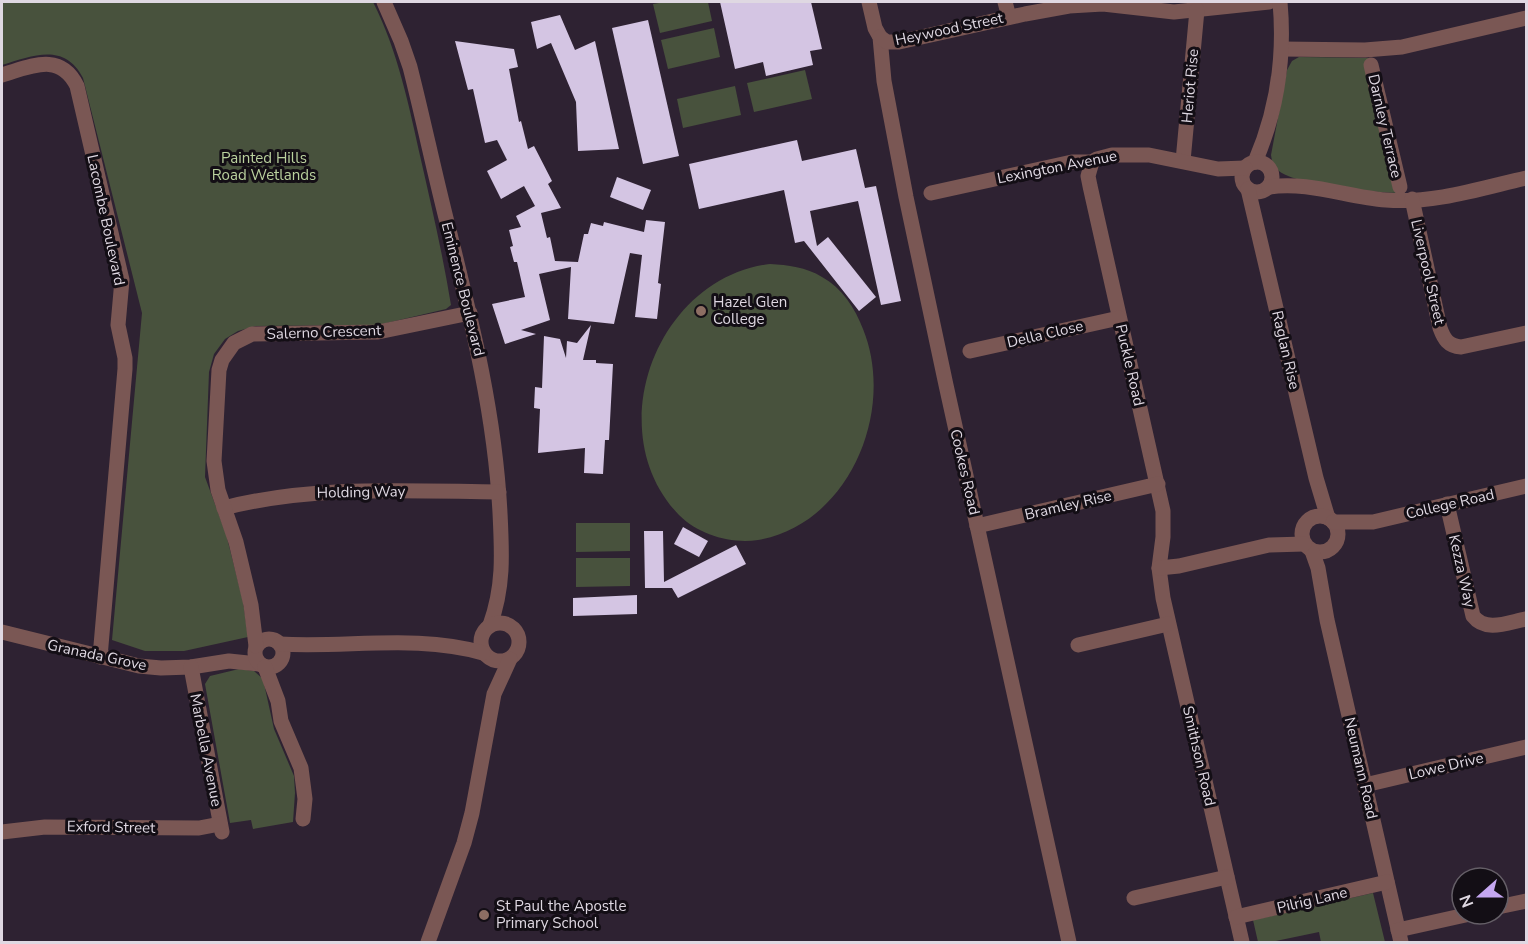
<svg xmlns="http://www.w3.org/2000/svg" width="1528" height="944" viewBox="0 0 1528 944" font-family="'Nunito Sans',sans-serif">
<rect width="100%" height="100%" fill="#2e2232"/>
<g fill="#48523d">
<path d="M 2,2 L 373,2 C 398,51 409,106 421,160 C 432,208 443,256 451,305 L 446,309 L 378,325 L 256,326 L 238,331 L 225,339 L 214,354 L 209,372 L 205,477 L 226,534 L 243,601 L 248,637 L 184,651 L 145,651 L 112,640 L 142,313 L 83,78 C 64,42 33,56 2,65 Z"/>
<polygon points="665,2 708,2 712,21 660,33 653,4"/>
<polygon points="714,28 720,57 668,69 661,40"/>
<path d="M 1299,57 L 1371,58 L 1403,193 C 1378,193 1298,186 1279,171 C 1274,167 1272,162 1271,155 L 1287,70 L 1292,61 Z"/>
<polygon points="805,70 812,99 754,112 747,83"/>
<polygon points="735,86 741,115 683,128 677,99"/>
<path d="M 770,264 C 788,265 806,267 822,277 C 842,288 855,308 863,329 C 896,410 850,524 758,540 C 731,544 699,535 679,515 C 599,432 656,278 770,264 Z"/>
<polygon points="576,523 630,523 630,551 576,552"/>
<polygon points="576,558 630,558 630,586 576,587"/>
<polygon points="239,669 254,671 263,679 274,729 294,776 295,793 293,822 253,829 251,820 230,823 205,684 210,676"/>
<polygon points="1373,893 1385,942 1321,942 1319,932 1271,942 1258,942 1253,920"/>
</g>
<g fill="#d4c5e3">
<polygon points="720,2 811,2 822,49 810,51 813,65 766,76 763,62 735,69"/>
<polygon points="560,15 575,50 595,41 619,149 578,151 576,102 551,43 537,49 531,22"/>
<polygon points="648,20 679,156 643,164 612,28"/>
<polygon points="455,41 514,49 518,67 509,69 519,122 521,121 528,149 534,146 552,181 548,184 561,208 541,213 547,238 550,237 555,261 578,262 584,234 588,234 591,223 603,226 604,222 644,232 646,220 665,222 658,283 661,284 657,319 635,317 642,255 630,253 614,324 568,319 571,267 539,274 550,320 521,330 536,334 505,344 492,304 525,297 517,262 514,262 510,247 513,246 509,230 521,227 516,216 535,206 524,186 501,199 487,171 507,160 497,140 485,143 473,89 468,90"/>
<polygon points="797,140 802,161 856,149 865,188 876,186 901,301 881,305 858,201 810,211 817,246 828,237 876,297 859,311 804,241 795,243 784,190 699,209 689,164"/>
<polygon points="617,177 651,190 643,210 610,197"/>
<polygon points="591,325 583,360 596,360 596,363 613,364 609,440 605,440 603,474 584,473 585,448 538,453 540,409 534,408 535,387 542,388 544,336 560,339 566,358 567,341 577,343"/>
<polygon points="683,527 708,541 699,557 674,544"/>
<polygon points="644,531 663,531 664,582 736,545 746,564 678,598 672,588 645,588"/>
<polygon points="637,595 637,614 573,616 573,598"/>
</g>
<g fill="none" stroke-linecap="round" stroke-linejoin="round">
<g stroke="#7a5754" stroke-width="15">
<path d="M 384,2 L 401,41 L 410,67 C 423,118 434,171 447,222 C 471,319 495,413 500,513 C 502,553 504,587 490,625"/>
<polyline points="869,2 875,28 880,37 884,81 906,197 946,385 1069,942"/>
<polyline points="1005,2 1009,17"/>
<polyline points="880,37 887,42 899,42 1025,14 1069,6 1103,4 1174,12 1269,2"/>
<polyline points="1282,49 1365,50 1402,47 1526,18"/>
<polyline points="1371,65 1400,187"/>
<path d="M 2,75 C 30,67 60,51 77,86 L 122,280 L 118,325 L 125,358 L 125,369 L 100,657"/>
<polyline points="1183,161 1197,10"/>
<polyline points="1092,162 1088,176 1090,186 1163,511 1163,537 1159,568 1163,598 1242,942"/>
<path d="M 1255,162 C 1277,111 1285,57 1280,2"/>
<circle cx="1257" cy="177" r="15"/>
<path d="M 1269,187 C 1308,181 1347,197 1386,200 C 1433,204 1482,188 1526,178"/>
<polyline points="1248,189 1316,478 1328,518"/>
<polyline points="931,193 1072,162 1092,162 1097,159 1112,155 1149,155 1218,169 1245,168"/>
<path d="M 1412,199 L 1440,328 C 1444,339 1448,346 1461,347 L 1526,333"/>
<polyline points="970,351 1119,318"/>
<path d="M 1447,504 L 1473,616 C 1486,633 1509,622 1526,619"/>
<path d="M 224,508 C 313,485 407,491 499,492"/>
<circle cx="1320" cy="534" r="18"/>
<polyline points="1333,522 1373,522 1526,486"/>
<polyline points="977,526 1158,484"/>
<polyline points="1312,551 1318,568 1327,620 1401,942"/>
<polyline points="1159,568 1179,566 1269,545 1304,544"/>
<circle cx="500" cy="642" r="19"/>
<polyline points="2,632 139,666 161,668 191,667 229,661 259,664"/>
<circle cx="269" cy="653" r="14"/>
<path d="M 280,644 C 347,648 418,634 483,653"/>
<polyline points="1078,645 1168,624"/>
<polyline points="256,646 251,605 236,542 218,490 214,461 219,370 222,360 234,343 252,334 378,332 470,313"/>
<polyline points="191,667 222,832"/>
<polyline points="265,667 278,701 281,721 301,768 305,799 303,819"/>
<polyline points="1365,785 1526,747"/>
<polyline points="2,832 45,827 199,828 220,824"/>
<polyline points="1134,898 1227,877"/>
<polyline points="1498,907 1526,901"/>
<polyline points="1236,917 1387,882"/>
<polyline points="1398,930 1470,914"/>
<polyline points="428,942 464,843 472,813 494,694 510,659"/>
</g>
</g>
<g fill="#8d6e63" stroke="#130e15" stroke-width="2">
<circle cx="701" cy="311" r="6"/>
<circle cx="484" cy="915" r="6"/>
</g>
<g text-anchor="middle" dominant-baseline="central" stroke-width="6" stroke-linejoin="round" paint-order="stroke">
<g font-size="15" fill="#dfd8e2" stroke="#130e15">
<text transform="translate(949 29) rotate(-12)">Heywood Street</text>
<text transform="translate(1190 86) rotate(-85)">Heriot Rise</text>
<text transform="translate(1385 126) rotate(77)">Darnley Terrace</text>
<text transform="translate(1057 167) rotate(-11)">Lexington Avenue</text>
<text transform="translate(106 220) rotate(78)">Lacombe Boulevard</text>
<text transform="translate(1428 272) rotate(77)">Liverpool Street</text>
<text transform="translate(463 289) rotate(76)">Eminence Boulevard</text>
<text transform="translate(324 332) rotate(-2)">Salerno Crescent</text>
<text transform="translate(1045 334) rotate(-13)">Della Close</text>
<text transform="translate(1286 350) rotate(77)">Raglan Rise</text>
<text transform="translate(1130 365) rotate(77)">Puckle Road</text>
<text transform="translate(965 472) rotate(77)">Cookes Road</text>
<text transform="translate(361 492) rotate(-1)">Holding Way</text>
<text transform="translate(1450 504) rotate(-13)">College Road</text>
<text transform="translate(1068 505) rotate(-13)">Bramley Rise</text>
<text transform="translate(1462 571) rotate(77)">Kezza Way</text>
<text transform="translate(97 655) rotate(12)">Granada Grove</text>
<text transform="translate(206 750) rotate(79)">Marbella Avenue</text>
<text transform="translate(1199 756) rotate(77)">Smithson Road</text>
<text transform="translate(1446 766) rotate(-13)">Lowe Drive</text>
<text transform="translate(1361 768) rotate(77)">Neumann Road</text>
<text transform="translate(111 827) rotate(1)">Exford Street</text>
<text transform="translate(1312 900) rotate(-13)">Pilrig Lane</text>
</g>
<g font-size="15" fill="#bad19e" stroke="#130e15">
<text x="264" y="158">Painted Hills<tspan x="264" dy="17">Road Wetlands</tspan></text>
</g>
<g font-size="15" fill="#dfd8e2" stroke="#130e15" text-anchor="start">
<text x="713" y="302">Hazel Glen<tspan x="713" dy="17">College</tspan></text>
<text x="496" y="906">St Paul the Apostle<tspan x="496" dy="17">Primary School</tspan></text>
</g>
</g>
<rect width="1528" height="944" fill="none" stroke="#dfd8e2" stroke-width="6"/>
<g transform="translate(1480 896) rotate(249)"><circle r="28" fill="#130e15" stroke="#655f67" stroke-width="1.5"/>
<path d="M0-4.5L10 22L0 15L-10 22Z" fill="#c5a7f1"/>
<text y="-9" font-size="16" font-weight="bold" text-anchor="middle" fill="#dfd8e2">N</text>
</g>
</svg>
